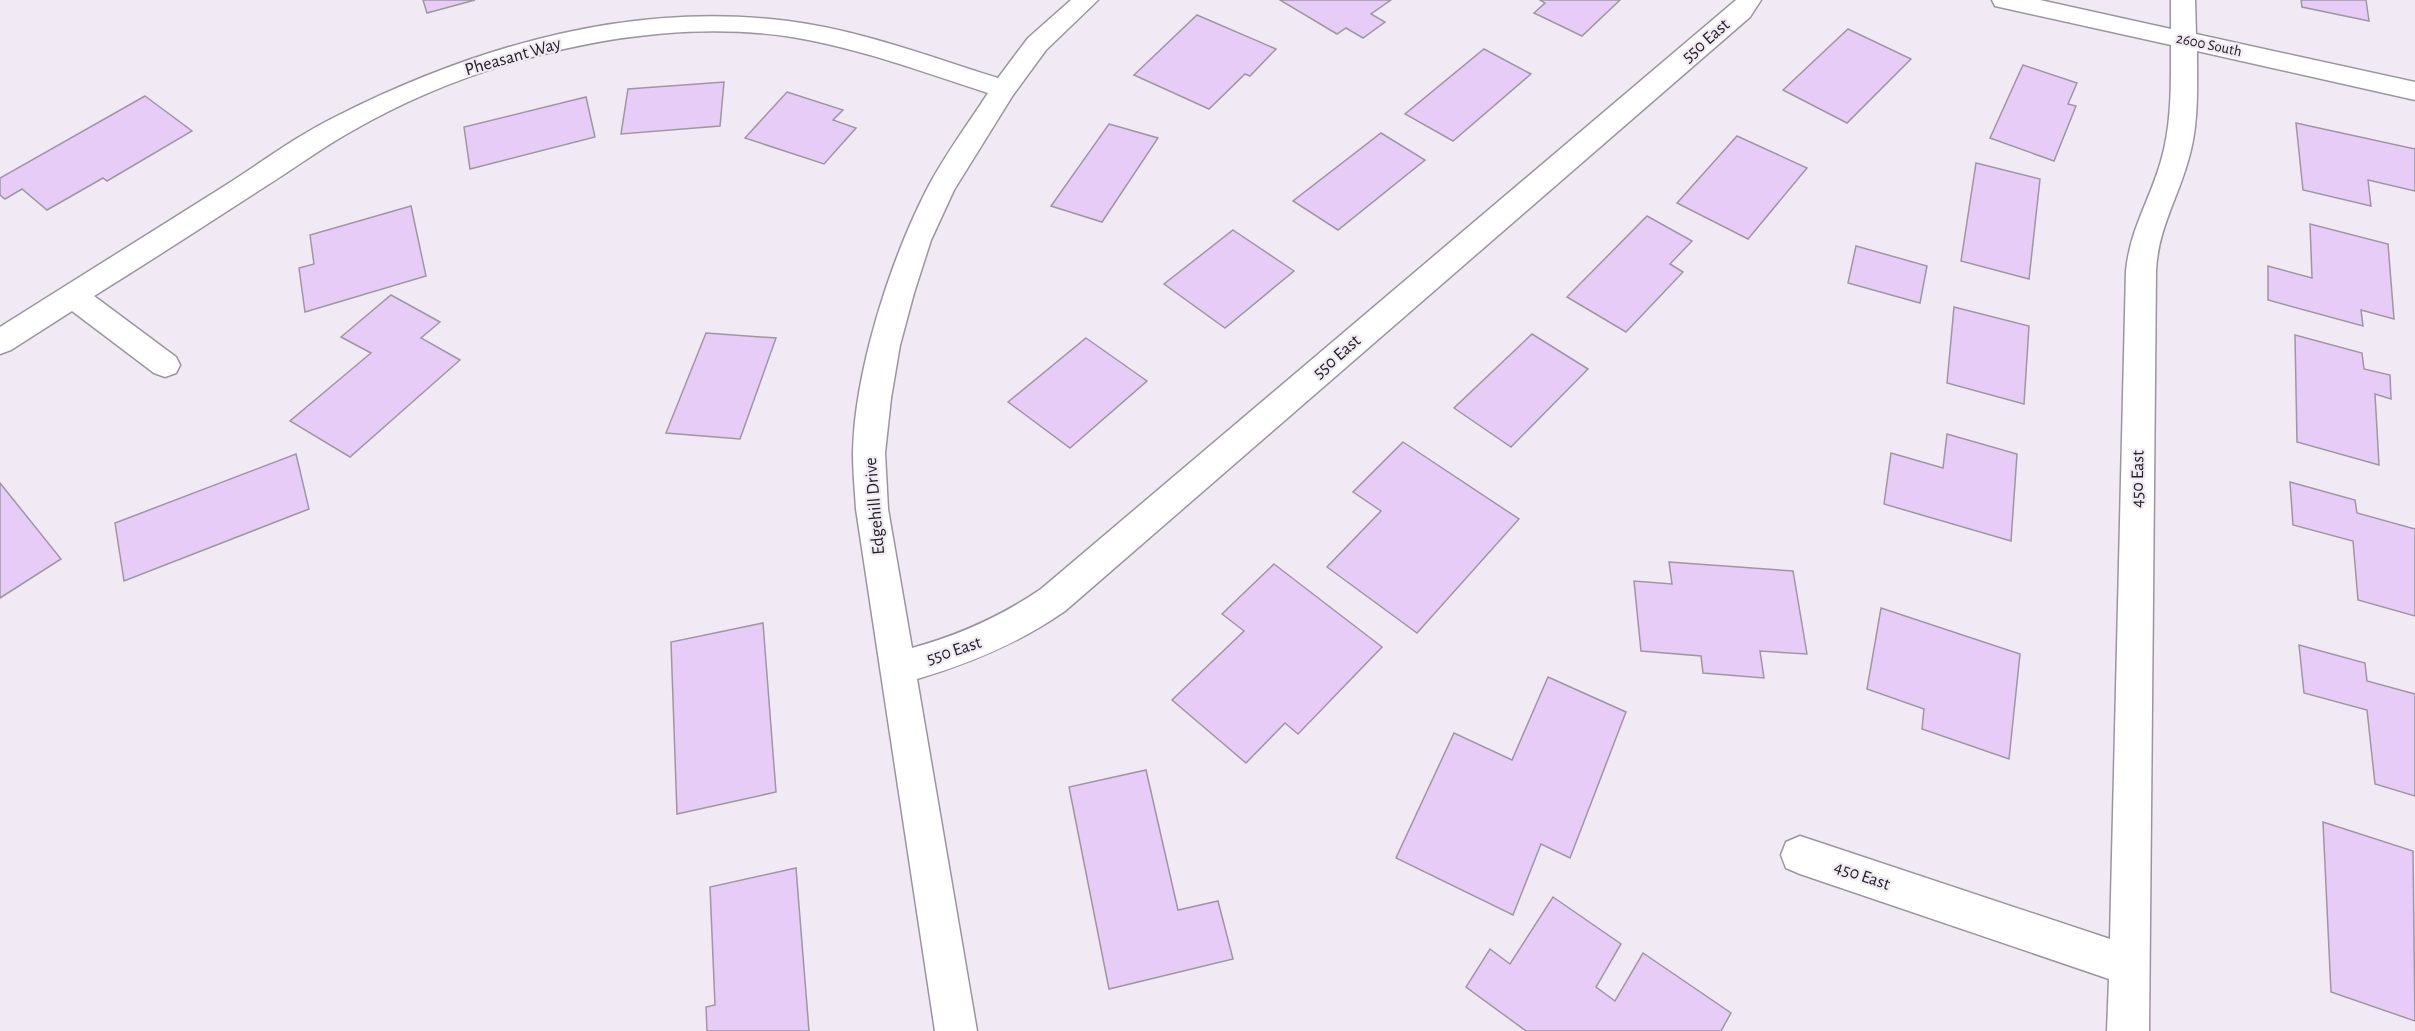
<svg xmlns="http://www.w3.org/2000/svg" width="2415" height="1031" viewBox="0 0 2415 1031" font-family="'Alegreya Sans',sans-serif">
<rect width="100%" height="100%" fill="#f1e9f4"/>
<g fill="#e7ccf8" stroke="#9e97a2" stroke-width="1.5">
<polygon points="423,0 475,0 427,13"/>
<polygon points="1280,0 1391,0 1371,14 1385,22 1363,38 1346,28 1337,34"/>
<polygon points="1540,0 1620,0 1582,36 1534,13 1545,3"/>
<polygon points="2301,0 2366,0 2369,21 2302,7"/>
<polygon points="1197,15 1276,49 1250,76 1245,74 1209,109 1134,75"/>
<polygon points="1848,29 1911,59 1847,123 1783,90"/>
<polygon points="1484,49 1531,74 1453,141 1405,114"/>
<polygon points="2023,65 2077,83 2068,104 2076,106 2054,161 1990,138"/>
<polygon points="724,82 720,126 621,134 628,89"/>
<polygon points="787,92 843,110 833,120 856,128 824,164 745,138"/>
<polygon points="145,96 192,131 107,181 103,178 47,210 22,189 5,199 0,195 0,178"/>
<polygon points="586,97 595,137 470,169 464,127"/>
<polygon points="2296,123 2415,149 2415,191 2368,180 2371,206 2303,190"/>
<polygon points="1109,124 1158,138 1102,222 1051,206"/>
<polygon points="1381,133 1425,160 1338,230 1293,201"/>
<polygon points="1737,136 1807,168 1748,239 1677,203"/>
<polygon points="1976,163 2040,179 2029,279 1961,261"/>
<polygon points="411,206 426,276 305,312 299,268 314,264 310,235"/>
<polygon points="1647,216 1692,241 1670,264 1683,272 1626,332 1567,297"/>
<polygon points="2310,224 2388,244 2394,319 2361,310 2363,326 2268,300 2268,266 2312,278"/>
<polygon points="1233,230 1294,271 1225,328 1164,284"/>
<polygon points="1856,246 1927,266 1920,303 1848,283"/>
<polygon points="391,295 440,322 421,338 460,360 350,457 290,421 371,353 341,337"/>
<polygon points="1954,307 2029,326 2024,404 1947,383"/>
<polygon points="706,333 776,338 740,439 666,433"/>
<polygon points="1532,334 1588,369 1511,447 1454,408"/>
<polygon points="2295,335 2362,353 2364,369 2390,375 2391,399 2375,394 2379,465 2297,442"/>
<polygon points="1086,338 1147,381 1070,448 1008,402"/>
<polygon points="1947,434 2017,454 2011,541 1884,504 1891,453 1943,468"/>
<polygon points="1403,442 1519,519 1417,633 1327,567 1381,511 1353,492"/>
<polygon points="296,454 309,509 124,581 115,523"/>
<polygon points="2290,482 2355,500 2357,513 2415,529 2415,616 2358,600 2353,541 2293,525"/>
<polygon points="0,483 61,559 0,598"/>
<polygon points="1669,562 1793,571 1807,654 1760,651 1764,678 1703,673 1701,656 1641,651 1634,581 1672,584"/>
<polygon points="1274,564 1382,647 1298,734 1285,723 1246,763 1172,700 1244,631 1222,614"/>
<polygon points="1881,608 2020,654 2009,759 1922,729 1924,709 1867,689"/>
<polygon points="763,623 776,792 677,814 671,642"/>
<polygon points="2299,645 2365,663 2367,681 2415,694 2415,796 2375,784 2367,710 2304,693"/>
<polygon points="1548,677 1626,712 1570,858 1541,844 1513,915 1396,858 1454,733 1512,760"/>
<polygon points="1146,770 1178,910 1218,901 1233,959 1109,989 1069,787"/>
<polygon points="2323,822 2413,851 2415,1021 2331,992"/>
<polygon points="796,868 809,1031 707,1031 706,1007 715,1005 710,887"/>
<polygon points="1553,897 1621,944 1596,987 1615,1001 1643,953 1731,1013 1721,1031 1526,1031 1466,987 1490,949 1510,964"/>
</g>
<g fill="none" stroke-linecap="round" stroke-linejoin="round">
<g stroke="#9c959f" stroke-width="3">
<g id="minor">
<path d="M 1071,0 L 1098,0 L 1046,50 L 1013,95 L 954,190 L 931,240 L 914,293 L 900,345 L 891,398 L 885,453 L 888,509 L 912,648 C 959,635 1000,617 1041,589 L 1736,0 L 1761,0 L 1750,17 L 1065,611 C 1019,643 971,663 917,679 L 977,1031 L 935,1031 L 856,509 C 855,491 853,473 853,454 C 854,373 890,261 927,189 C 944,156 968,124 988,93 C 923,72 859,48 792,37 C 649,15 477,59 352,131 C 323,147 295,168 266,186 C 209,223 152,260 94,296 L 176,357 L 180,365 L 176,373 L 165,377 L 154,373 L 72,311 L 11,350 L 0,354 L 0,327 C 75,280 151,232 226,185 C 262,162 298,135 337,116 C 476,46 632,1 788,21 C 860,30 930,57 998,78 L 1028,38 Z"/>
<path d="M 1992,0 L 2040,0 L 2171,29 L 2171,0 L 2195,0 L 2196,34 L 2415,82 L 2415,100 L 2197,51 C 2197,87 2199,126 2188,161 C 2177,200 2158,229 2156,271 L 2149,1031 L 2107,1031 L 2109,979 L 1800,874 L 1786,868 L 1781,855 L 1786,842 L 1800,836 L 2110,939 L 2126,271 C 2130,229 2150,200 2161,161 C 2172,124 2171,83 2171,45 L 2004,8 L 1995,6 Z"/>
</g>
</g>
<use href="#minor" fill="#fff" fill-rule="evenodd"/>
</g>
<g text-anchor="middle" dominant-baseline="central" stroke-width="4.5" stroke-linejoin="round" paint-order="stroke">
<g font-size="15" fill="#232024" stroke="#f1e9f4">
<text transform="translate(2209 45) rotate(12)">2600 South</text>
</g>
<g font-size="18" fill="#232024" stroke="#f1e9f4">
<text transform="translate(1706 41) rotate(-41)">550 East</text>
<text transform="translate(513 57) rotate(-16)">Pheasant Way</text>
<text transform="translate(1337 357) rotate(-41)">550 East</text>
<text transform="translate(2138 479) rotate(-89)">450 East</text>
<text transform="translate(875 506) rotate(-95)">Edgehill Drive</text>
<text transform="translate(954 651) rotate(-18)">550 East</text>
<text transform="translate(1862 876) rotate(19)">450 East</text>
</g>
</g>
</svg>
